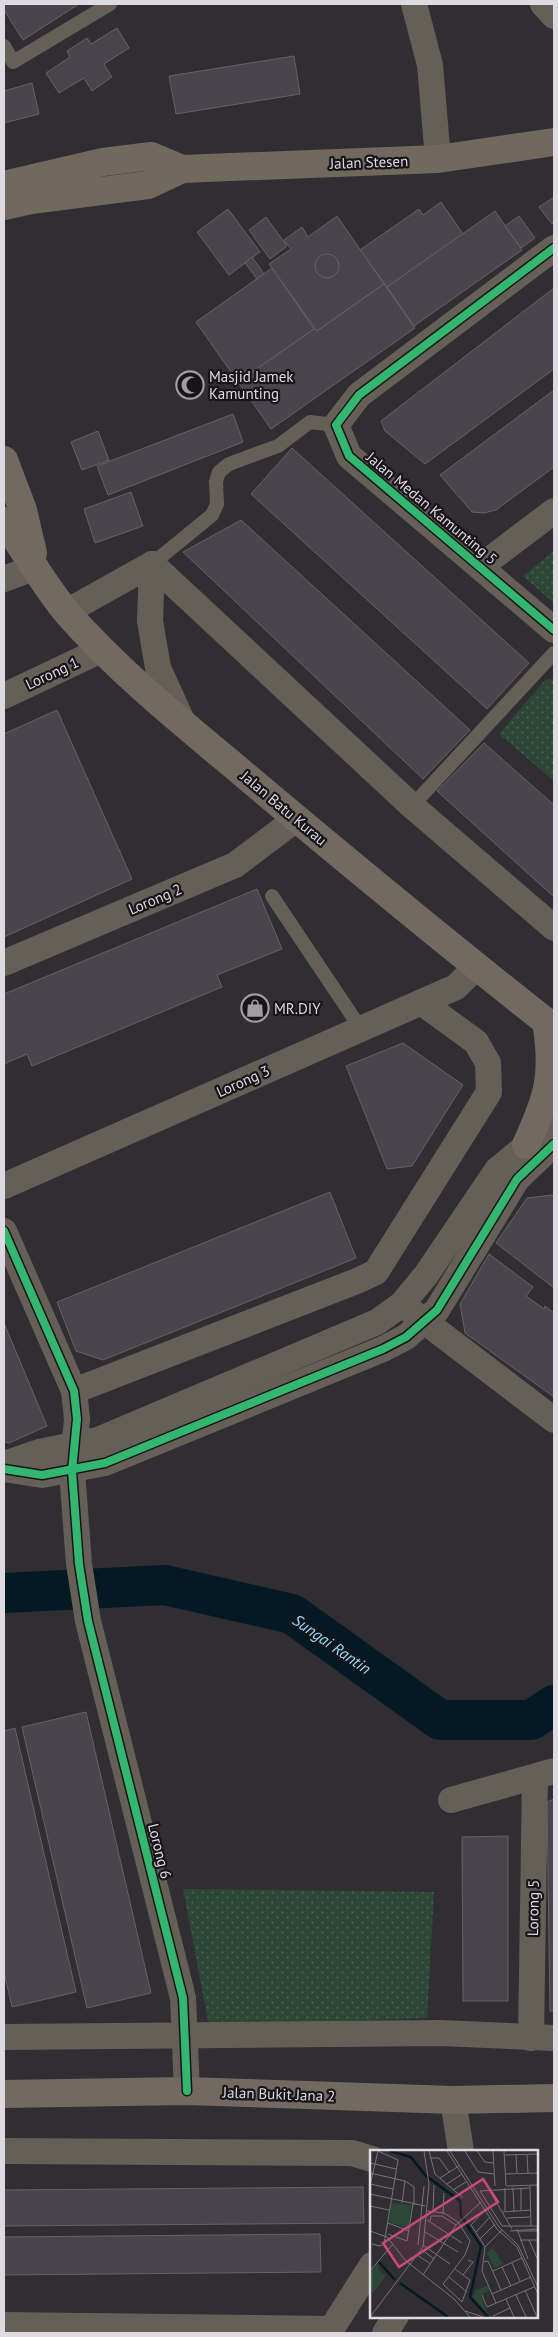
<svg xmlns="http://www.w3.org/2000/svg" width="558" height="2337" viewBox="0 0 558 2337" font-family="'PT Sans',sans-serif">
<defs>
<pattern id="green-dots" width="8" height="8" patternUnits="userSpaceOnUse" patternTransform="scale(1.25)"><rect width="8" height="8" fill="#2c4736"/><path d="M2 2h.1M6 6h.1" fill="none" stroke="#4a6153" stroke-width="1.8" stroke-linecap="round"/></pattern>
</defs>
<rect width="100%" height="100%" fill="#302e33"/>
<g fill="url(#green-dots)">
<polygon points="554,551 554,603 523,576"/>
<polygon points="554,678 554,781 499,734 545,680"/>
<polygon points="183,1889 434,1892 427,2018 209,2026"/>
</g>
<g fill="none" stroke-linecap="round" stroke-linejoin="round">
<polyline stroke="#041924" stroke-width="40" points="4,1593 165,1585 292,1614 440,1720 531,1720 554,1705"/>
</g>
<g fill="#4a454c" stroke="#656266">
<polygon points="4,4 79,4 23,40 4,10"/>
<polygon points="117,28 129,48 104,64 112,77 92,91 84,78 59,93 46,73 70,57 67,51 87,38 91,44"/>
<polygon points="294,56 300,94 176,114 169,76"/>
<polygon points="32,83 39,114 4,123 4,91"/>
<polygon points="554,197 554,222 552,224 539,207"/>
<polygon points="441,202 463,234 387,287 360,250 419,209 423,215"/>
<polygon points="228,209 260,252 229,275 197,232"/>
<polygon points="495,211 522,250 414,326 387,287"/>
<polygon points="337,216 384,284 317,331 269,264 291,249 284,240 302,227 308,237"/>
<polygon points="519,216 535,238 521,248 505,226"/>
<polygon points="266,217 287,246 270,259 249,230"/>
<circle cx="327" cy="266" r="12"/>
<polygon points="252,257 264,274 257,279 245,263"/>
<polygon points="272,268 314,329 238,382 196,322"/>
<polygon points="384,284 415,328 271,429 238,382 314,329 317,331"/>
<polygon points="554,288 554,369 425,464 385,431 381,421"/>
<polygon points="554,390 554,467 496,510 484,513 472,512 440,475"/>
<polygon points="233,414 243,442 108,495 97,466"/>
<polygon points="98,431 109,460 82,470 71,442"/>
<polygon points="292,448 529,663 487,709 251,494"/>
<polygon points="131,492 143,526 95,543 84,509"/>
<polygon points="241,520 470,730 423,779 183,552"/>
<polygon points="57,710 132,879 4,937 4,734"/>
<polygon points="484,743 554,805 554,897 437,791"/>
<polygon points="257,889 282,949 217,975 222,987 32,1066 27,1054 4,1064 4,994"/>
<polygon points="403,1043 463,1085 412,1166 387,1169 346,1066"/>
<polygon points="330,1192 356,1258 103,1360 76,1351 57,1302"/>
<polygon points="552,1195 554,1197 554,1288 496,1243 527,1198"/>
<polygon points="489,1254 533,1287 526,1296 544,1309 545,1306 554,1313 554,1397 465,1333 460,1304"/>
<polygon points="4,1323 47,1426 9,1443 4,1442"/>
<polygon points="86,1712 151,1993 87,2008 22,1727"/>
<polygon points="15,1728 76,1992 12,2007 4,1972 4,1731"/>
<polygon points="554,1799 554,2011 550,2011 547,1802"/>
<polygon points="508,1836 508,2001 463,2001 462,1837"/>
<polygon points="363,2187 364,2223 4,2226 4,2190"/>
<polygon points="320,2234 321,2272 4,2275 4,2237"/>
</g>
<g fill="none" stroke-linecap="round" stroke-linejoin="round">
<g stroke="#665f58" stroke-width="14">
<polyline points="4,46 13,62 110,4"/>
<polyline points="152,564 212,515 217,504 216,481 219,472 229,464 278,446 310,422 336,425"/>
<polyline points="412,806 554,653"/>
<polyline points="272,896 361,1029"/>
</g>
<g stroke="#665f58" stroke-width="26">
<polyline points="414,4 430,65 438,159"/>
<polyline points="543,4 554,16"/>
<polyline points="554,248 359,395 336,425 349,456 554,630"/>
<polyline points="152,564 412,806 554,928"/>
<polyline points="152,564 150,621 158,668 183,723"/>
<polyline points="480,567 554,511"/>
<polyline points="4,579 36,567"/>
<polyline points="66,612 152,564"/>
<polyline points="4,696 101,650"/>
<polyline points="4,963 235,865 296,819"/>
<polyline points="4,1186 456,987 476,967"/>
<polyline points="4,1231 74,1391 77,1419 72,1471 79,1564 88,1621 183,1998 187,2091"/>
<polyline points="411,1311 554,1420"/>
<polyline points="74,1391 357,1281 376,1272 489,1092 488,1063 476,1042 421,1002"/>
<polyline points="4,1464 39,1452 98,1440 377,1322 402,1304 426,1275 497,1170 554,1123"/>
<polyline points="4,1469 42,1475 105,1463 383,1349 406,1337 437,1310 517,1179 554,1144"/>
<polyline points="451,1800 554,1771"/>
<polyline points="4,2037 440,2033 554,2038"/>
<polyline points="531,2038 535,1777"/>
<polyline points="453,2100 461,2151"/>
<polyline points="4,2151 352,2153 372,2159"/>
<polyline points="4,2325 331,2329"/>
<polyline points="329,2333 372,2265"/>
<polyline points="385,2333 396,2316"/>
</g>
<g stroke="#726a60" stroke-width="28">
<polyline points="4,460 23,510 33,553"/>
<path d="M 4,521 C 24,550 46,588 68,614 C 122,675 185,725 247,777 C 348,862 450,946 554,1028"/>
<path d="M 526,1145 C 548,1095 555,1077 546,1021"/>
<polyline points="4,2094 187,2091 453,2100 554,2098"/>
</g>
<g stroke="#71685e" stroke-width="28">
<polyline points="4,185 103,162 151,156 182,169"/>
<polyline points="4,206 31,200 148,185 182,169 438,159 554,142"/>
</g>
<g stroke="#171519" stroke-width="11">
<g id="cycleway">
<polyline points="554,248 359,395 336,425 349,456 554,630"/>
<polyline points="4,1231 74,1391 77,1419 72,1471 79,1564 88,1621 183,1998 187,2091"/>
<polyline points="4,1469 42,1475 105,1463 383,1349 406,1337 437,1310 517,1179 554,1144"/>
</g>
</g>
<use href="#cycleway" stroke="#33b770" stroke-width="8"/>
</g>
<defs>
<g id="mosque-ring" transform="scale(1.4375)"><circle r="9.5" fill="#171519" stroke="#a09ea4" stroke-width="1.5"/><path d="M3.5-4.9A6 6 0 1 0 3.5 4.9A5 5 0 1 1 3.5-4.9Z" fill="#a09ea4"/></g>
<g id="shop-ring" transform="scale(1.4375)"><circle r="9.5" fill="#171519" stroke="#a09ea4" stroke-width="1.5"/><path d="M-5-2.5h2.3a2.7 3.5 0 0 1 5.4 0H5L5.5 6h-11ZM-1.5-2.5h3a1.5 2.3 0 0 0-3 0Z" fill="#a09ea4"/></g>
</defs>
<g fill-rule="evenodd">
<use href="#mosque-ring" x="190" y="385"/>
<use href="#shop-ring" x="255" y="1008"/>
</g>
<g text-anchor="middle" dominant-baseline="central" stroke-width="4.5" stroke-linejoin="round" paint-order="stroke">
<g font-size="15" fill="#dddbe1" stroke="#171519">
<text transform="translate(369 162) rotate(-2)">Jalan Stesen</text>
<text transform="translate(432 508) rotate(40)">Jalan Medan Kamunting 5</text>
<text transform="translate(52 673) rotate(-25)">Lorong 1</text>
<text transform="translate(284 808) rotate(40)">Jalan Batu Kurau</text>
<text transform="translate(155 899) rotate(-23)">Lorong 2</text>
<text transform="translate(243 1081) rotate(-24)">Lorong 3</text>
<text transform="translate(160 1851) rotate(76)">Lorong 6</text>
<text transform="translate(533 1908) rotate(-89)">Lorong 5</text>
<text transform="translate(279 2094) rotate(2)">Jalan Bukit Jana 2</text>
</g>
<g font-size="15" fill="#dddbe1" stroke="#171519" text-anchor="start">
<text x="209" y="376">Masjid Jamek<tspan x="209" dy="17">Kamunting</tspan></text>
<text x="274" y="1008">MR.DIY</text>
</g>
<g font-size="16" font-style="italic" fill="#96dcfc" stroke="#171519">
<text transform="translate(332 1644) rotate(35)">Sungai Rantin</text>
</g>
</g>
<g transform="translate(370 2150)">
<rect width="168" height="168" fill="#302e33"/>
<path d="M 25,53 L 41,55 L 39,79 L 19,72 L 21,54 ZM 118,135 L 120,140 L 111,145 L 117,163 L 103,147 L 105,141 Z" fill="#2c4736"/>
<path d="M 123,98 L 133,114 L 124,118 L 117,103 ZM 8,113 L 8,119 L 16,126 L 3,143 L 0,141 L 0,123 Z" fill="#2c4736"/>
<path fill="none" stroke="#041924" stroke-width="2.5" d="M 20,1 L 41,7 L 55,25 L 90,51 L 91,66 L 111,96 L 100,147 L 118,167M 9,112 L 25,130M 30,133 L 78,167"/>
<path fill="none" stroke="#757379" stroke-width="1" d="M 59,1 L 65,24 L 93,48M 77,1 L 127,79 L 147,97 L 168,144M 80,1 L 129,77 L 148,95 L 168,137M 95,1 L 108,22 L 124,24M 107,1 L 115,12 L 123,13M 123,1 L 125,36M 134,1 L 136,36M 135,5 L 168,4M 146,5 L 147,23M 157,5 L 158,23M 60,8 L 69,8 L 79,22M 0,13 L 26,19M 0,23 L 35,31 L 44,37 L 44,55M 135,24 L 168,23M 70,28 L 89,16M 0,34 L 23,39M 77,34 L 92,24M 0,36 L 8,1M 137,36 L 168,35M 160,36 L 161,76M 118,38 L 142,79M 135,38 L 135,61M 143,38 L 144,61M 151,38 L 151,60M 160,38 L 110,41 L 132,76 L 168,76M 83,40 L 96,32M 0,44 L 55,56M 32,53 L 35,31M 0,56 L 19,60M 115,60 L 101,75 L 115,97M 57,61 L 74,63 L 88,72 L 100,91 L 95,105 L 73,134 L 92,152M 63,62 L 64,35M 133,62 L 161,60M 73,64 L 74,43M 137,68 L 160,67M 57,70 L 92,93M 60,71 L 61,66 L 72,66 L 86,75M 18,73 L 39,81M 147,79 L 158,109M 0,81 L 17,87 L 36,111 L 84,149 L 100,167M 140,81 L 168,79M 148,81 L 168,81M 55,82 L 88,102M 106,82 L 120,67M 18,84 L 37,91 L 43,54M 110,89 L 125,74M 150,90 L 168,90M 159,90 L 167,108M 2,94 L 10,96 L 14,94 L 28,10 L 8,1M 48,95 L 54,36M 53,95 L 80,114M 52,100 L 64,109M 47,105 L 61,114M 114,112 L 118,111 L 131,140M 142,113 L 150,131M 132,117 L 141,136M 85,119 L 100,130 L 92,152M 0,121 L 23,94M 123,121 L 152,108M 53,125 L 86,75 L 111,52M 93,125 L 103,112 L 98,110M 79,127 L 97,142M 155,140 L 167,167M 122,144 L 161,127M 112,145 L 117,157 L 164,137M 146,145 L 156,167M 136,149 L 144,167M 126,153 L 112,121 L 115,97 L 132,80M 95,161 L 113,167M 123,166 L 140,158M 0,167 L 53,97 L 59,34 L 54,1"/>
<path fill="#c9497c" fill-opacity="0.15" stroke="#c9497c" stroke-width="2.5" d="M 113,29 L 128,52 L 29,117 L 13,93 Z"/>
<rect width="168" height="168" fill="none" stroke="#dddbe1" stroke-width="2.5"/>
</g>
<rect width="558" height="2337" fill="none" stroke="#dddbe1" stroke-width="10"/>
</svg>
